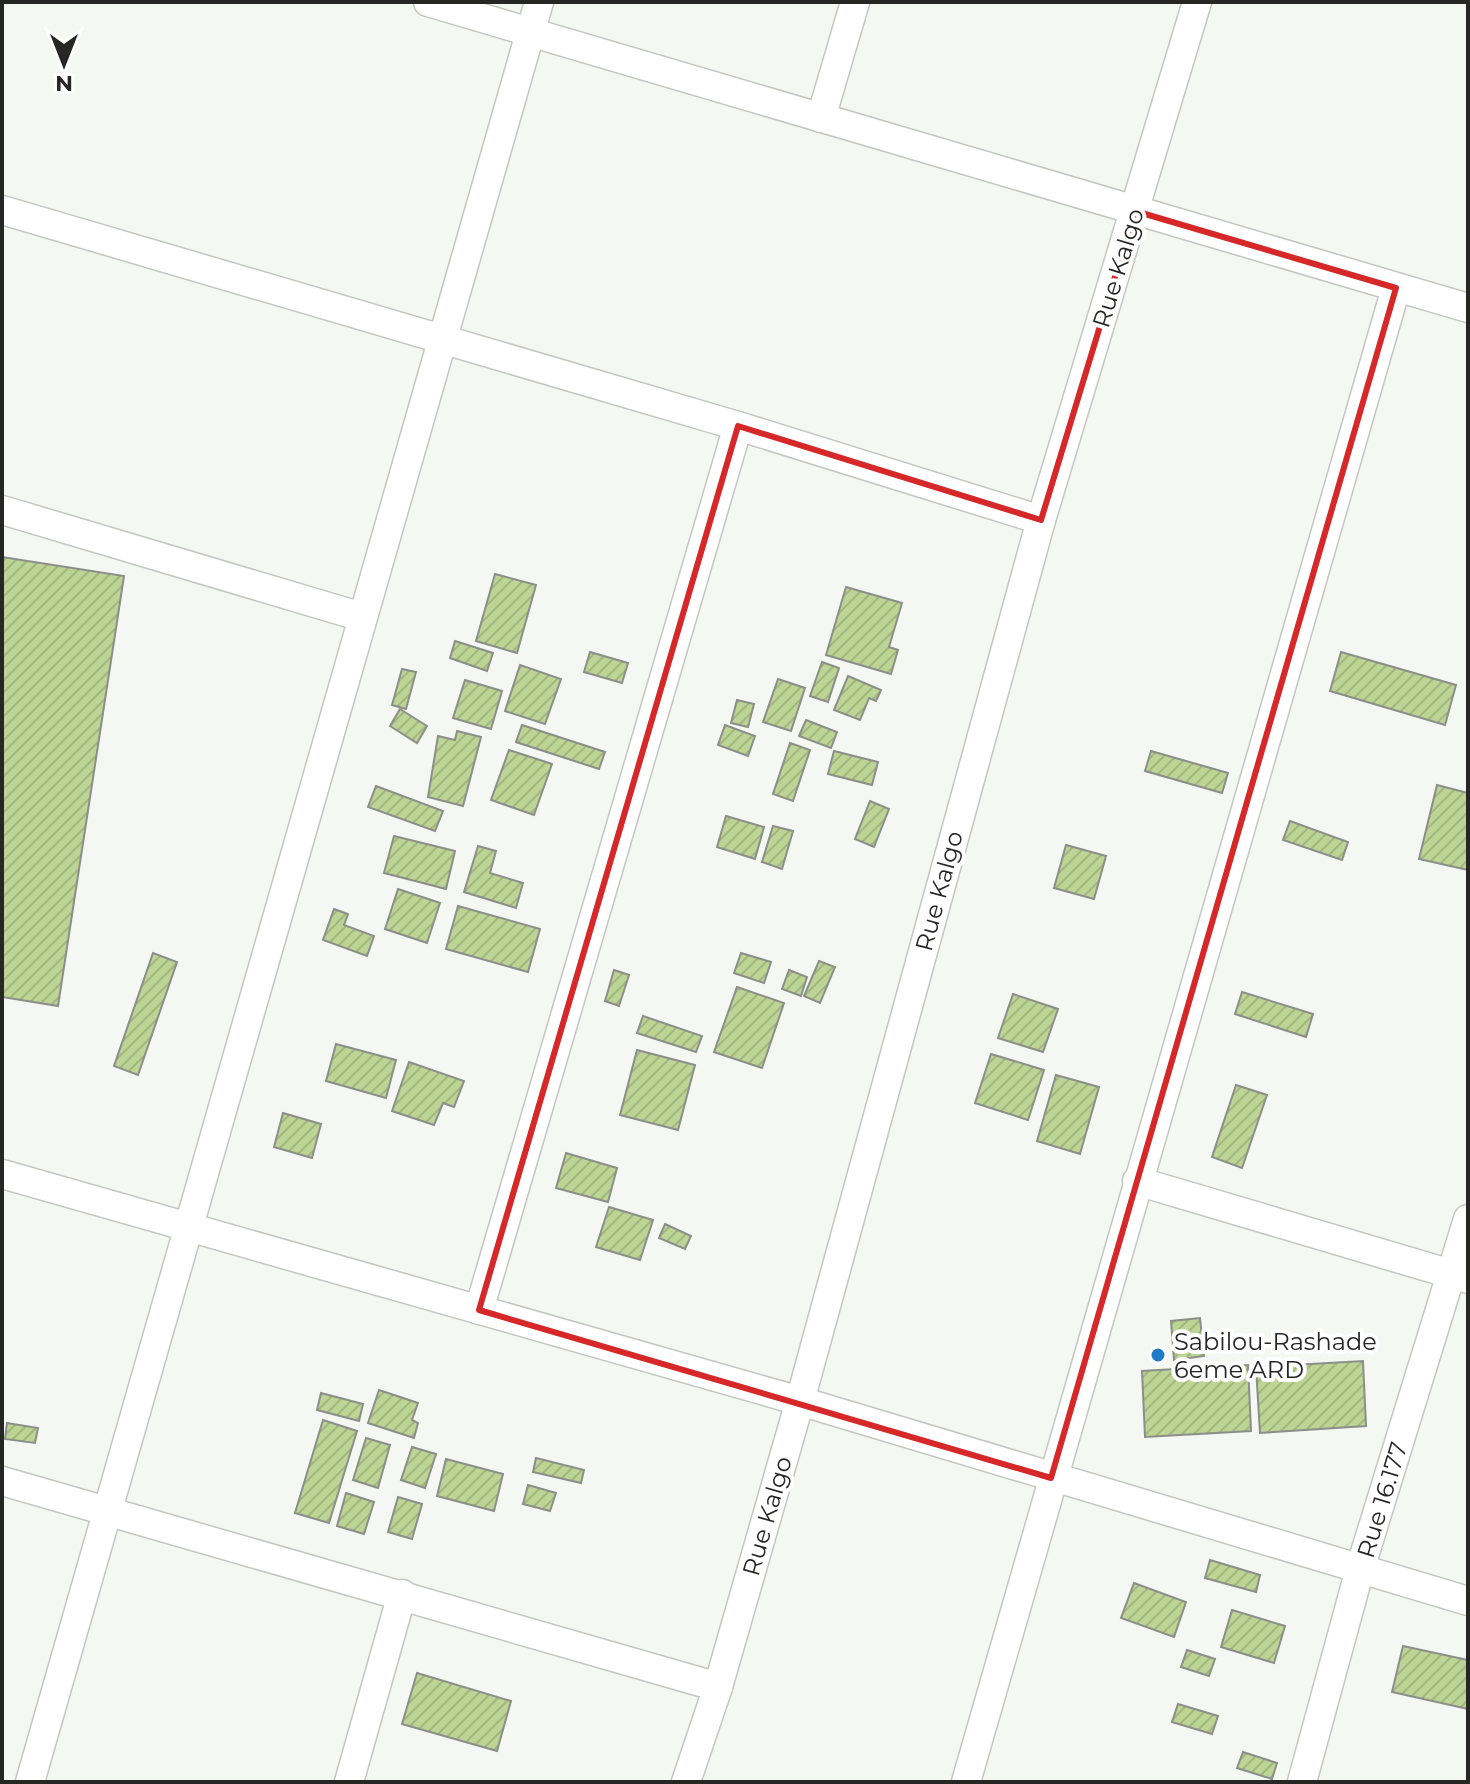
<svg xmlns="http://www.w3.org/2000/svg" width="1470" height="1784" viewBox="0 0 1470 1784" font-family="Montserrat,sans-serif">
<defs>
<pattern id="building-hatch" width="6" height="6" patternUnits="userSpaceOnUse" patternTransform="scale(2)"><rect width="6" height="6" fill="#bdd594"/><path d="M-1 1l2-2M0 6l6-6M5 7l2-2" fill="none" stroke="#a2b77f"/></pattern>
</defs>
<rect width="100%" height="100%" fill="#f5f7f2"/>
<g fill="url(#building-hatch)" stroke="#8c8e89" stroke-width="2">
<polygon points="2,557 124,576 58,1006 2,997"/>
<polygon points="495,574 536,585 517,653 476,641"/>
<polygon points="846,587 902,603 889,647 898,650 891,674 826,655"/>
<polygon points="455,641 493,653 487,671 450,658"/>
<polygon points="590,652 628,663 622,683 584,672"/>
<polygon points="1341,652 1456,685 1445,725 1330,691"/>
<polygon points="822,662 839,668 828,702 810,696"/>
<polygon points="520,665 561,679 545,724 505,711"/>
<polygon points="402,669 416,672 406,709 392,705"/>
<polygon points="848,676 881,690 876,701 869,698 860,720 834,710"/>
<polygon points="778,679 805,688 791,731 763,722"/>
<polygon points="465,680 502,691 491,729 453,718"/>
<polygon points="737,700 754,704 748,727 731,723"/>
<polygon points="400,709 427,726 417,743 390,726"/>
<polygon points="806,720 837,732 831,748 799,736"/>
<polygon points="522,725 605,752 599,769 516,742"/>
<polygon points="725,725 755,736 748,756 718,745"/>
<polygon points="457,731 481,737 463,806 428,797 438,736 455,740"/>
<polygon points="790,743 810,750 793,801 773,794"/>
<polygon points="509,750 552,764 534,815 491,800"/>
<polygon points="834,751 878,762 872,785 828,774"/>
<polygon points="1151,751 1228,773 1222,793 1145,771"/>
<polygon points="1437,785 1468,793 1468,870 1419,859"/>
<polygon points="376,786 443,811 435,831 368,807"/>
<polygon points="870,801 889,809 874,847 855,839"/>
<polygon points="726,816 764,827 755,859 717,847"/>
<polygon points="1290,821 1348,842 1342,860 1283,840"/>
<polygon points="773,826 793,831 782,869 762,862"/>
<polygon points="394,836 455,851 446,889 384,873"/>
<polygon points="1066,845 1106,856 1094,899 1054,888"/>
<polygon points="478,846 496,851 490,873 523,883 516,908 464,892"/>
<polygon points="398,889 440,903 427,943 385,929"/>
<polygon points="458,906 540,929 528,972 446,949"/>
<polygon points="334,909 348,914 344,925 374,936 367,956 323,940"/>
<polygon points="153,953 177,962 138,1075 114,1066"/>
<polygon points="741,953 771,962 764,983 734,973"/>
<polygon points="819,961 835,967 820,1003 804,996"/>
<polygon points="614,970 629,975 619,1006 605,1001"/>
<polygon points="789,970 807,977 801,996 782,989"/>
<polygon points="737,987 784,1003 762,1068 714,1052"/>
<polygon points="1242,992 1313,1014 1306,1037 1235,1014"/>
<polygon points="1013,994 1058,1009 1043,1052 998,1038"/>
<polygon points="643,1016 702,1036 696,1052 637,1033"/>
<polygon points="336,1044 396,1060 386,1098 326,1081"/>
<polygon points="637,1050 695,1065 678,1130 620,1115"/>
<polygon points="991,1054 1044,1070 1028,1120 975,1103"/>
<polygon points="409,1062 464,1081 454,1107 443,1103 434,1125 392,1111"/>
<polygon points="1056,1075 1099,1087 1080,1154 1037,1141"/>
<polygon points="1236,1085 1267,1095 1242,1168 1212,1157"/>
<polygon points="283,1113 321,1124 312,1158 274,1147"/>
<polygon points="566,1153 617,1168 608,1202 556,1188"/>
<polygon points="609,1207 653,1220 640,1260 596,1247"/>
<polygon points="665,1224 691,1236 685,1249 659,1238"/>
<polygon points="1200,1318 1204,1356 1174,1360 1171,1321"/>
<polygon points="1363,1361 1366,1426 1260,1433 1256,1367"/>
<polygon points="1248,1365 1251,1431 1145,1437 1142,1371"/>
<polygon points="379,1390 418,1403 412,1420 418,1423 414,1438 368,1423"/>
<polygon points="321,1393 363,1404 359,1421 317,1410"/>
<polygon points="323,1420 357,1431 329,1523 295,1513"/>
<polygon points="7,1423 38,1428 35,1443 5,1439"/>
<polygon points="366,1438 390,1445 378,1488 353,1480"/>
<polygon points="412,1447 436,1454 425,1488 401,1480"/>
<polygon points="536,1458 584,1470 581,1483 533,1472"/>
<polygon points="446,1459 503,1474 494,1511 437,1496"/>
<polygon points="528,1485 556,1493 550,1511 523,1504"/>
<polygon points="346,1493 374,1502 364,1534 337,1526"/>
<polygon points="398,1497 422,1504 412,1539 388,1532"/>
<polygon points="1210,1560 1260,1575 1256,1592 1205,1578"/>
<polygon points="1134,1583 1186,1602 1174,1637 1121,1618"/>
<polygon points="1232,1610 1285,1626 1274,1663 1221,1647"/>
<polygon points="1403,1646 1468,1660 1468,1709 1392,1692"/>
<polygon points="1187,1650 1215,1659 1209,1676 1181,1667"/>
<polygon points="417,1673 511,1701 497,1751 402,1724"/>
<polygon points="1178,1704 1218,1716 1212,1734 1172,1722"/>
<polygon points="1243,1752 1277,1763 1272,1779 1237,1768"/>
</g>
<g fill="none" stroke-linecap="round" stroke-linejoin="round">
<g stroke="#c4c6c2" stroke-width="31">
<g id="street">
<polyline points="428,2 1468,308"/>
<polyline points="821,118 855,2"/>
<polyline points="2,210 738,426 1041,520"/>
<polyline points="2,510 362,617"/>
<polyline points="2,1174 800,1401 1468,1601"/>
<polyline points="1137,1181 1468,1279"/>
<polyline points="479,1310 738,426"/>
<polyline points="2,1481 718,1687"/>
<polyline points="30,1782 539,2"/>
<polyline points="349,1782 402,1594"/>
<polyline points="686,1782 718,1687 800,1401 1041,520 1197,2"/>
<polyline points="966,1782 1396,288"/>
<polyline points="1302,1782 1360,1569 1468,1219"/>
</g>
</g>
<use href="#street" stroke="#fff" stroke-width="28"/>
</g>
<path fill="none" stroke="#d62828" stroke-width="6" stroke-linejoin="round" d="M 1135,211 L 1396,288 L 1051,1478 L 479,1310 L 738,426 L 1041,520 Z"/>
<circle fill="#1f7bc7" stroke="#fff" stroke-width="3" cx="1158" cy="1355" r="8"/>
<g text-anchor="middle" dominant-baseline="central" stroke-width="8" stroke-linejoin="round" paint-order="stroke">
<g font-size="24" fill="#262625" stroke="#fff">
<text transform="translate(1118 268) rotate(-73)">Rue Kalgo</text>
<text transform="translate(939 891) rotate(-75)">Rue Kalgo</text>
<text transform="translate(1382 1500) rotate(-73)">Rue 16.177</text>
<text transform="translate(767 1516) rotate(-74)">Rue Kalgo</text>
</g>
<g font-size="24" fill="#262625" stroke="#fff" text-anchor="start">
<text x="1174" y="1341">Sabilou-Rashade<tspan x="1174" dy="28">6eme ARD</tspan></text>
</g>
</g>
<rect width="1470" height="1784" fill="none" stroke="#262625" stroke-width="8"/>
<g transform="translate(64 64) rotate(180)" stroke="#ffffff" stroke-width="6" paint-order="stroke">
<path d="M0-6L14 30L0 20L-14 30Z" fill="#262625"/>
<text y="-12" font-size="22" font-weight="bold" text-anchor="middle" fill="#262625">N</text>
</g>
</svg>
